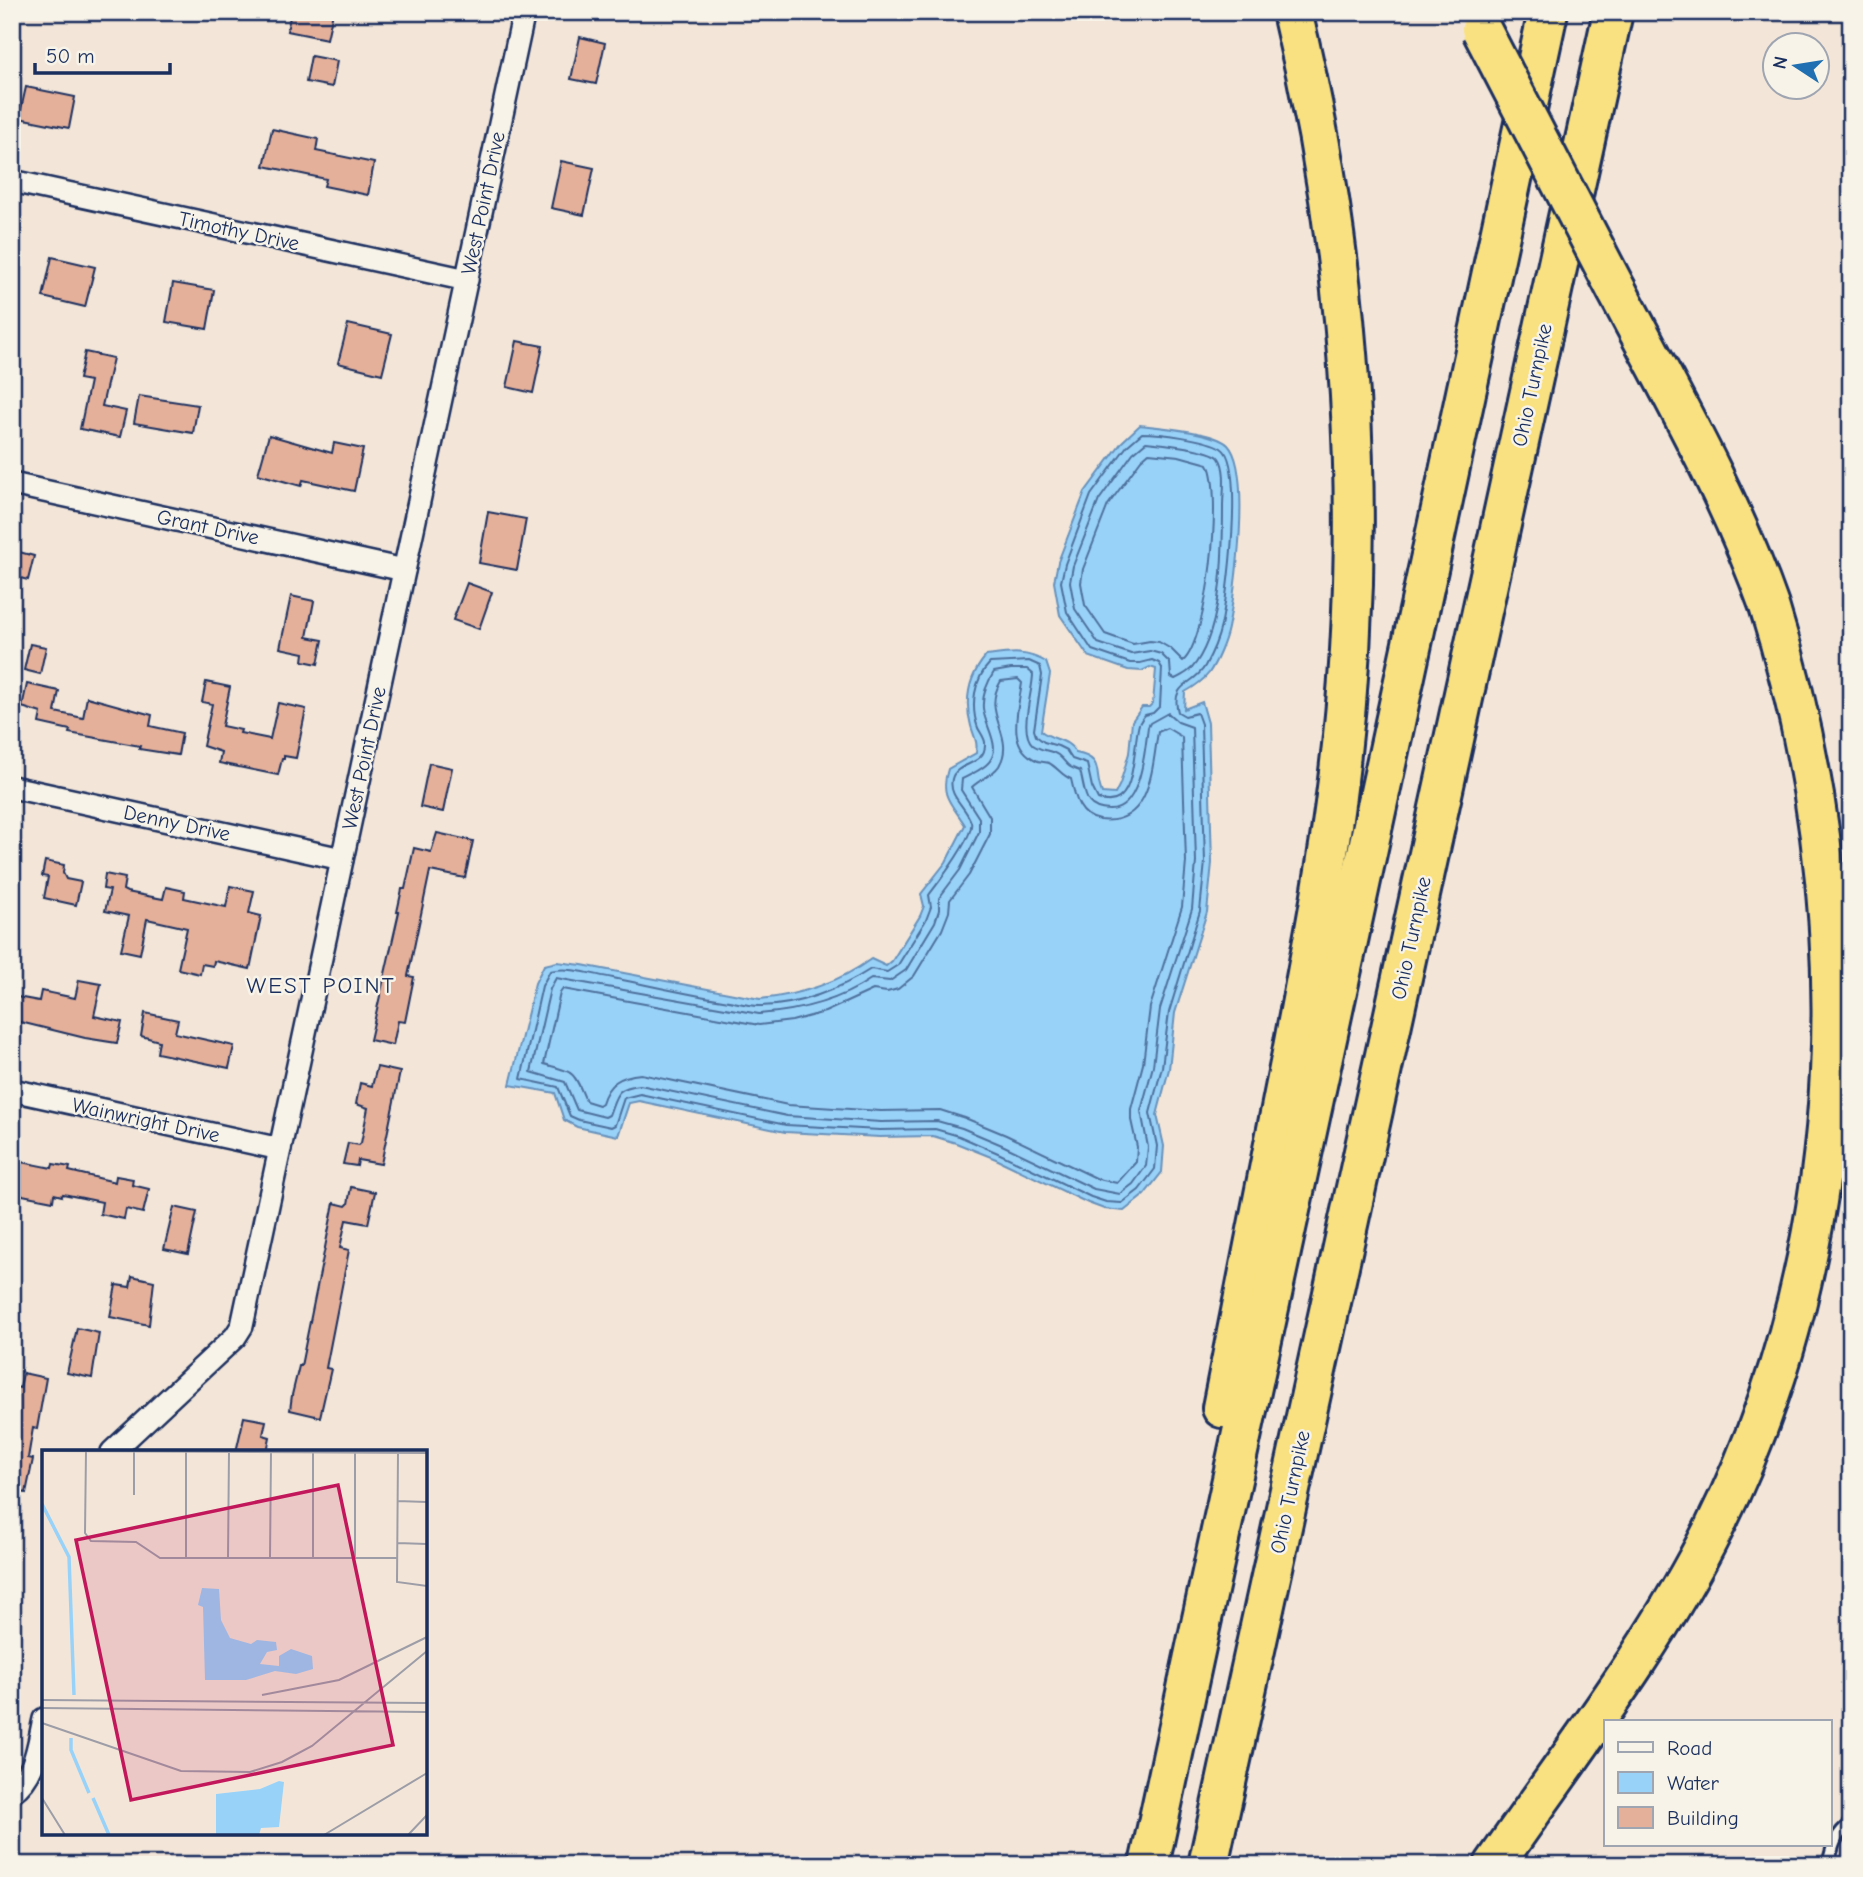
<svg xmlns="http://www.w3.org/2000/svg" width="1863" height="1877" viewBox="0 0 1863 1877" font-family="'Comic Neue',sans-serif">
<rect width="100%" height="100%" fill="#f3e6d8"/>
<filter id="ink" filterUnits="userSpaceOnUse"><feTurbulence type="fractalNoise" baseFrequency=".0143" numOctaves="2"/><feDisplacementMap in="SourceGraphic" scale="14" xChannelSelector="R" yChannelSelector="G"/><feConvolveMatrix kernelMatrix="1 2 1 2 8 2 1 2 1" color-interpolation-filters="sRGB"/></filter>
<g filter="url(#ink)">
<path fill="#99d2f9" stroke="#6791bb" stroke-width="2" d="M 1140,425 C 1159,427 1216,432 1228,445 C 1252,470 1235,594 1228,628 C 1225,642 1217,661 1209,673 C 1202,682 1194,687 1185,692 L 1184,709 L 1202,702 L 1208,723 L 1212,863 L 1207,912 L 1175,1013 L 1169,1069 L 1157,1115 L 1164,1146 L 1162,1172 L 1144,1195 L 1124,1211 L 1104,1209 L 1088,1203 L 996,1159 L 956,1143 L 933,1136 L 880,1137 L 785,1132 L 639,1101 L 629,1103 L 618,1136 L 577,1127 L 564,1120 L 555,1093 L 510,1085 L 535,983 L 544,965 L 557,962 L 582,965 L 760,999 C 800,995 838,983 871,959 L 886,966 L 892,961 L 920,916 L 924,906 L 921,894 L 946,862 L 965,825 C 952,804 939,796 948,769 L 976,753 C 978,741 974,737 971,726 C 964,700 969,676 986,656 C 1010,653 1025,650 1046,662 L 1050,674 L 1041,731 C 1054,741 1068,738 1076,753 C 1105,759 1093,771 1102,793 L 1115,794 L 1120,784 L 1129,753 L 1132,721 L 1142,707 L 1149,707 L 1153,703 L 1156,669 L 1150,667 L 1142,671 L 1128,670 L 1088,656 L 1060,615 L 1054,582 L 1058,562 L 1085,492 L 1122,442 Z"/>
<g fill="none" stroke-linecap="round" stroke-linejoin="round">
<g stroke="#4d709c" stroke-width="2">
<path d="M 1142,433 C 1160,433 1206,439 1221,448 C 1245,462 1227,599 1221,626 C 1218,639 1211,655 1205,666 C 1194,686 1170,682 1178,712 L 1185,716 L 1197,713 L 1201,724 L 1205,862 L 1200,911 L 1169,1012 L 1162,1067 L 1150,1113 L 1157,1146 L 1155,1169 L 1139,1190 L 1122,1203 L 1106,1202 L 1091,1197 L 998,1153 L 959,1136 L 935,1129 L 880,1130 L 786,1125 L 640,1094 L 624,1098 L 615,1125 L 611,1127 L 579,1120 L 570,1116 L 558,1087 L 521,1079 L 542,986 L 550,971 C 570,966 594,975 613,978 C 652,986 690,995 729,1001 C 739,1003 750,1006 760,1006 C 798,1006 840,989 871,969 L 887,972 L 898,965 L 926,920 L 931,907 L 929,895 C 938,883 975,836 971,822 C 966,806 948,797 952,779 C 956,761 987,767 985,742 C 984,737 980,732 978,728 C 970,706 974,679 990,663 L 1029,661 L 1040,666 L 1042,675 L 1034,730 L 1036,736 L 1044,742 L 1058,746 L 1066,750 L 1072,759 L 1087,764 L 1092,787 L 1098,799 C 1139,814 1132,746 1139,724 C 1140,722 1144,716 1145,715 L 1153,713 L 1160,706 L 1162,668 L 1159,663 L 1152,660 L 1140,663 L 1130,663 L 1092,650 L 1067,612 L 1061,582 L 1065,564 L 1091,495 L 1127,446 Z"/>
<path d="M 1146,442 C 1159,443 1212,449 1219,458 C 1227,470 1223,493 1223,506 C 1223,552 1223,624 1196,663 C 1191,671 1183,675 1175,679 L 1171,677 L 1170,663 L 1161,654 L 1150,651 L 1131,654 L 1098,643 L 1075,609 L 1070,582 L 1073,566 L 1099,500 L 1133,453 Z"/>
<path d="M 1149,453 L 1179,456 L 1208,464 C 1223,491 1208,640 1183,661 L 1171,649 L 1159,642 L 1150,641 L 1133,644 L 1105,634 L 1085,605 L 1081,583 L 1083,569 L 1108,505 L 1141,460 Z"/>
<path d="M 1011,669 L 1027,669 L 1033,674 C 1033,692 1018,732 1033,745 C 1041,751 1051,750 1058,755 C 1069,764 1063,765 1080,771 C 1086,791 1082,809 1109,810 C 1141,811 1145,750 1148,727 L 1150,723 L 1168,713 L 1178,722 L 1192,727 L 1196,862 L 1192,909 L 1160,1009 L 1153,1066 L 1141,1111 L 1148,1147 L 1146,1166 L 1133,1184 L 1120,1194 L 1094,1189 L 1002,1145 L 962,1128 L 937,1121 L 881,1122 L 787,1116 L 640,1085 C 615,1088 617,1094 609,1115 L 605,1117 L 577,1110 L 565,1082 L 531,1072 L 550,989 L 556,978 L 759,1014 C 798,1011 839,1001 871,979 L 890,981 L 906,970 L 935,922 L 939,910 L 939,898 L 960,870 L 979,832 L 979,818 L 961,790 L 962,779 C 970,775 979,771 986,765 C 1005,749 984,726 983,708 C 982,695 987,683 994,672 Z"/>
<path d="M 1018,679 L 1022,683 C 1018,711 1005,747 1038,761 C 1042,762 1046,762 1049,763 C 1057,767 1062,776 1071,779 C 1075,797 1079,817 1100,820 C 1151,826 1152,768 1158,732 L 1167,728 L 1182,737 L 1186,862 L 1182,907 L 1150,1007 L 1143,1064 L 1131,1109 L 1131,1120 L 1137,1147 L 1136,1162 L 1117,1183 L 1098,1179 L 1006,1135 L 965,1118 L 940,1110 L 881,1111 L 788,1105 L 641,1074 C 620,1076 608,1083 602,1103 L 599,1105 L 586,1101 C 573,1070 575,1073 544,1064 L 560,993 L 563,989 L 759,1025 L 792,1021 L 825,1012 L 873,990 L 887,992 L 898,989 L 914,976 L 942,930 L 949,912 L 950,900 L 969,875 L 990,834 L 990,817 L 972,787 C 980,779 992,776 999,766 C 1017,735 980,715 1001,681 Z"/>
</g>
</g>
<g fill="#e5b099" stroke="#1b2f5e" stroke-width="2">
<polygon points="291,12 333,12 327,39 287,31"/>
<polygon points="580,37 605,43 596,84 571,79"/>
<polygon points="311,56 337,61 332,87 306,82"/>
<polygon points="26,87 75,97 69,128 19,118"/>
<polygon points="272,129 318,139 316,151 374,163 368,195 324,186 326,179 264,166"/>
<polygon points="561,161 594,168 584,215 551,208"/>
<polygon points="52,257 95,267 85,307 43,297"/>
<polygon points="173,283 214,290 207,329 166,322"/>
<polygon points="348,324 392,334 382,374 338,363"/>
<polygon points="517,341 543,346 533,393 507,387"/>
<polygon points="85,352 113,358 102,406 126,411 120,437 80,429 90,381 79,379"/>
<polygon points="139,396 198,405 193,433 134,423"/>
<polygon points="269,435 332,453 334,443 363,449 354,491 303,480 301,486 258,474"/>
<polygon points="488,512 526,519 517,570 479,563"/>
<polygon points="12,550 34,556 28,580 12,576"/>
<polygon points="467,583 492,592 479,629 453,620"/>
<polygon points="291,596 314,601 307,637 323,640 318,664 303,661 304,653 280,648"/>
<polygon points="30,644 46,647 40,674 24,670"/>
<polygon points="206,682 230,687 222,726 241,730 240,733 270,739 278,703 306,709 296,758 284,756 284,759 282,759 278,775 219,763 221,752 203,746 212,704 202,702"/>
<polygon points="27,684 59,691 55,712 83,718 87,697 152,715 150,726 182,733 178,755 139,749 140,746 69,733 70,730 39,723 41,713 22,707"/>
<polygon points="429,763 452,768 443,812 420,807"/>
<polygon points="437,833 473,841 465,878 430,871 408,976 414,977 405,1022 398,1021 393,1045 370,1040 399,912 397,912 402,889 405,889 414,848 431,852"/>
<polygon points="45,861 64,865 63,873 66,879 81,882 76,905 44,898 48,877 42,876"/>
<polygon points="105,874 125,878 123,890 127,892 163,899 166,887 185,891 184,898 226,907 230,886 254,891 249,913 261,916 250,969 214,961 213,966 202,964 200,974 178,969 187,928 147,919 140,954 121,950 129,916 105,911 110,890 103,889"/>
<polygon points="79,980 101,984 94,1016 122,1022 117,1043 85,1038 12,1020 17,997 39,1001 41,991 75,998"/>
<polygon points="145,1013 178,1020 175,1033 234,1046 229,1068 157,1053 159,1041 141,1036"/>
<polygon points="377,1067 400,1072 381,1164 358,1160 357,1166 343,1164 348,1143 359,1145 361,1143 368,1108 356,1104 360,1083 372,1086"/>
<polygon points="12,1160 52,1168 53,1164 70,1167 69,1171 115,1182 116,1176 133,1179 132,1185 149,1189 143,1213 126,1209 124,1219 100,1214 102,1202 63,1194 62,1196 54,1194 53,1201 12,1193"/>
<polygon points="351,1187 375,1192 368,1224 346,1220 340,1248 349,1250 326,1368 331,1369 320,1417 290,1410 292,1395 299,1366 301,1366 334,1203 346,1206 348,1204"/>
<polygon points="174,1207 197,1212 188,1254 164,1249"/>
<polygon points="132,1276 154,1281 149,1325 110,1317 116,1285 130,1287"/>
<polygon points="77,1328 99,1333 92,1378 67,1373"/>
<polygon points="23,1373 46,1378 37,1429 33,1428 28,1458 33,1459 26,1493 12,1490 12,1386 20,1388"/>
<polygon points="244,1417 266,1421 263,1435 270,1437 267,1452 236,1452"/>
</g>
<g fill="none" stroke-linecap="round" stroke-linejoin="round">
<g stroke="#1b2f5e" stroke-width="16">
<path id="lane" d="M 1828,1865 C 1832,1847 1835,1834 1851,1823"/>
</g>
<g stroke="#1b2f5e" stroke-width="26">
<g id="street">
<polyline points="12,181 467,280"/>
<polyline points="12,484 404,570"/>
<polyline points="12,787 342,859"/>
<polyline points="12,1090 280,1149"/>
<polyline points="112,1452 235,1337 242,1326 524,12"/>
<path d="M 12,1792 C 36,1775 38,1745 44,1719"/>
</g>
</g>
<g stroke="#1b2f5e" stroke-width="44">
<g id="highway">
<path d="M 1222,1408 C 1245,1289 1269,1171 1292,1053 C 1309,962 1327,872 1338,780 C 1370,523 1353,263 1292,12"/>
<polyline points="1149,1865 1548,12"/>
<polyline points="1208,1865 1613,12"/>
<path d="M 1494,1865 C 1570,1755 1654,1648 1714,1528 C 1856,1243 1863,906 1769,606 C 1730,496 1671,394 1617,291"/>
</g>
</g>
<use href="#lane" stroke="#f7f3e8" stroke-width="10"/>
<use href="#street" stroke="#f7f3e8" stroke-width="21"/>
<use href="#highway" stroke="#f9e181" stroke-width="38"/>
<g stroke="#1b2f5e" stroke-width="44" stroke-linecap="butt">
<polyline id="highway-bridge" points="1481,29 1617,291"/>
</g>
<use href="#highway-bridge" stroke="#f9e181" stroke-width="38"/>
</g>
</g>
<g text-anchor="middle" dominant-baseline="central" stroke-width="5" stroke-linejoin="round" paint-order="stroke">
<g font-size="21" fill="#1b2f5e" stroke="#f7f3e8">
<text transform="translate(483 203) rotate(-78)">West Point Drive</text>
<text transform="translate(239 231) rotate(12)">Timothy Drive</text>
<text transform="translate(1532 385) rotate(-78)">Ohio Turnpike</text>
<text transform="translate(208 527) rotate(12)">Grant Drive</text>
<text transform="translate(364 758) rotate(-78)">West Point Drive</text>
<text transform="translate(177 823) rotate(12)">Denny Drive</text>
<text transform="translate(1411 938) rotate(-78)">Ohio Turnpike</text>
<text transform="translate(146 1120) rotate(12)">Wainwright Drive</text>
<text transform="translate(1290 1492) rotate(-78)">Ohio Turnpike</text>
</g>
<g font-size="23" letter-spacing="2" fill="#1b2f5e" stroke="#f7f3e8">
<text x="321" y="985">WEST POINT</text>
</g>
</g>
<g transform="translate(42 1450)">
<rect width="385" height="385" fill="#f3e6d8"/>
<path d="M 160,138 L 177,139 L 179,170 L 188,188 L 209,194 L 215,190 L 234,192 L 235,200 L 225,202 L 218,214 L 237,216 L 237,206 L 249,199 L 270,206 L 271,219 L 254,224 L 233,221 L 204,230 L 163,230 L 161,157 L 156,155 ZM 237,331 L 242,332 L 237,377 L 219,378 L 217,385 L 174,385 L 174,344 L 218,339 Z" fill="#99d2f9"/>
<path fill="none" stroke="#99d2f9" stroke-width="3.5" d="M 0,54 L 27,107 L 32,245M 29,288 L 29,300 L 47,343M 51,348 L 67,385"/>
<path fill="none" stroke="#9d9da7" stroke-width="2" d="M 0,1 L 385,3M 44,1 L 43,83 L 49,91 L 94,92 L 118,108 L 355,108M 356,2 L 355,132 L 385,136M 92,45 L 92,1M 355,51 L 385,52M 355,93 L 385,94M 144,108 L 144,1M 186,108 L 187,1M 228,108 L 229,2M 271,108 L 271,2M 313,108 L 313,2M 220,245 L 297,230 L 385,187M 0,250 L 385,253M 0,258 L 385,262M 0,273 L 139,321 L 208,322 L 240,312 L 270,296 L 385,201M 0,348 L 23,385M 282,385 L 385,323M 366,385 L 385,365"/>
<path fill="#c2185b" fill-opacity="0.15" stroke="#c2185b" stroke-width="3.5" d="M 296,35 L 351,295 L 89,350 L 34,90 Z"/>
<rect width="385" height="385" fill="none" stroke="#1b2f5e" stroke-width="3.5"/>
</g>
<rect width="1863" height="1877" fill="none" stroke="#f7f3e8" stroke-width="42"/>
<rect x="21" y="21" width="1821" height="1835" fill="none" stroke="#1b2f5e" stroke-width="2.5" filter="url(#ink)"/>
<rect x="1604" y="1720" width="228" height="126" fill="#f7f3e8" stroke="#9fa5b1" stroke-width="2"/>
<rect x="1618" y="1742" width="35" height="10" fill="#f7f3e8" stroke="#9fa5b1" stroke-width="2"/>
<text x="1667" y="1755" font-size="21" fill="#1b2f5e">Road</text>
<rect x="1618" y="1772" width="35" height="21" fill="#99d2f9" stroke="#9fa5b1" stroke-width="2"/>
<text x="1667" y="1790" font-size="21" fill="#1b2f5e">Water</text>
<rect x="1618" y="1807" width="35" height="21" fill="#e5b099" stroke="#9fa5b1" stroke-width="2"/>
<text x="1667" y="1825" font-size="21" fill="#1b2f5e">Building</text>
<g transform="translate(1796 66) rotate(282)"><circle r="33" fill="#f7f3e8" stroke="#9fa5b1" stroke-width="2"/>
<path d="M0-5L12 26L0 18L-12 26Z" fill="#1f6fb2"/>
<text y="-10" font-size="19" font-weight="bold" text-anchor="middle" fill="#1b2f5e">N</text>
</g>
<path d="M35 63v10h135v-10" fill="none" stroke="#1b2f5e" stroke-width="3.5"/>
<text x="46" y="63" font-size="21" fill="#1b2f5e" stroke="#f7f3e8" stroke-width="5" paint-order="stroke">50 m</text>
</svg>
